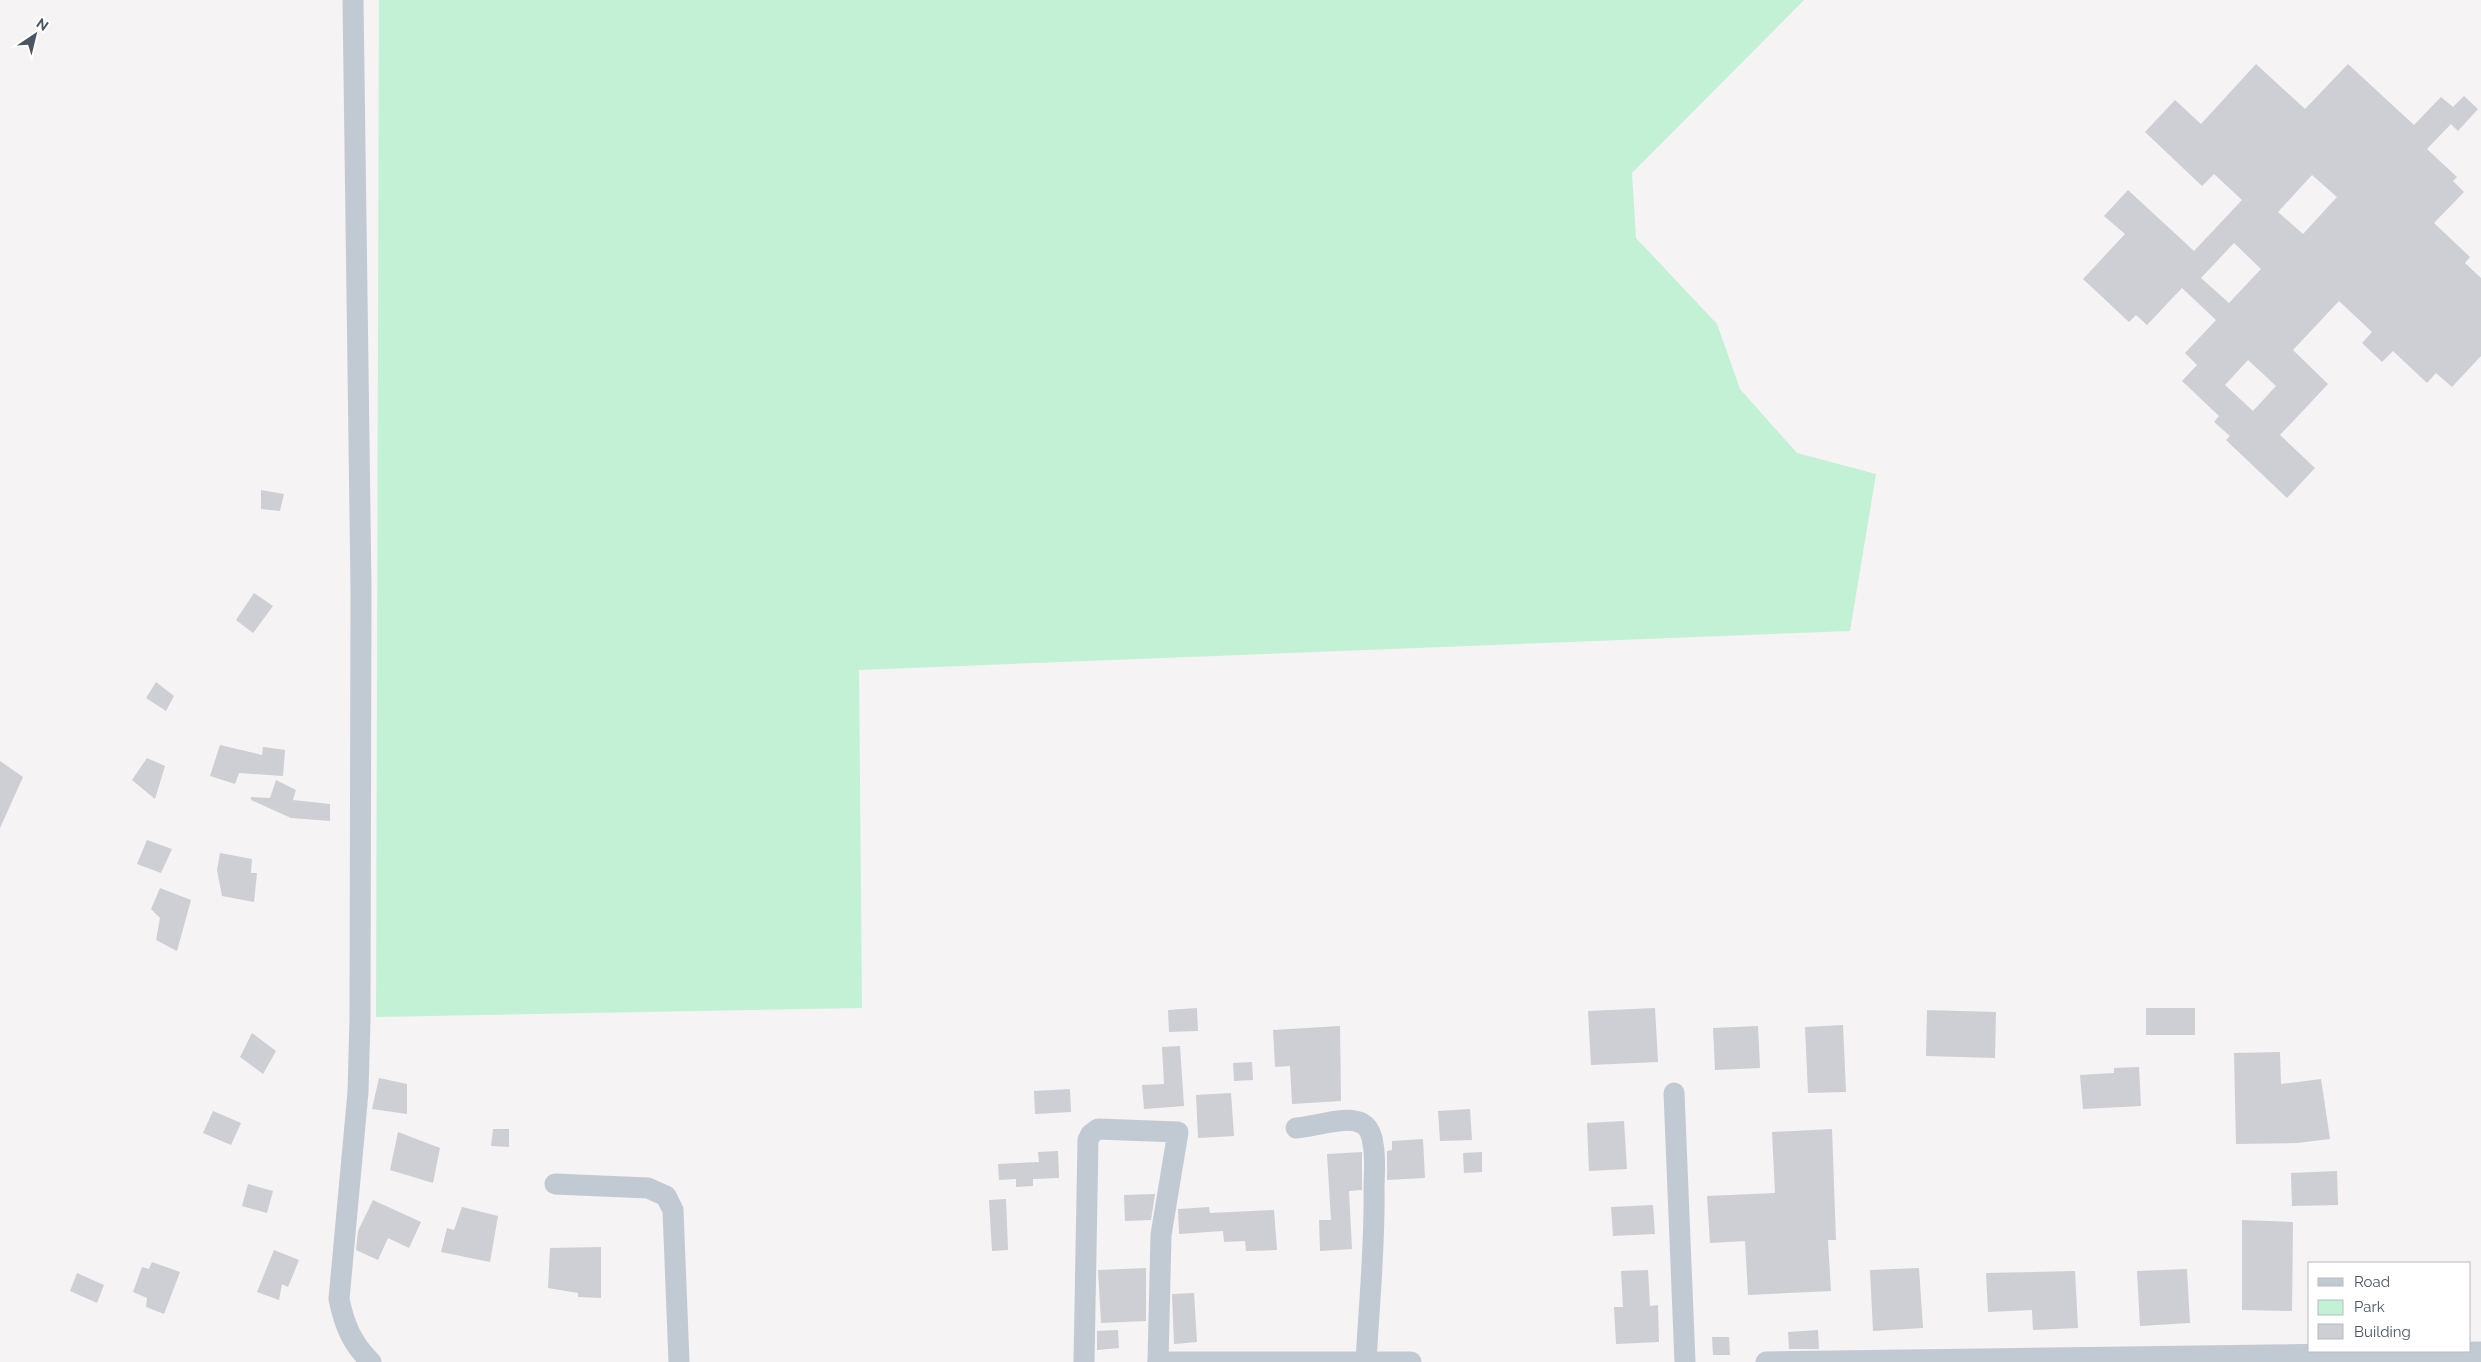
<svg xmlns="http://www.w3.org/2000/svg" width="2481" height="1362" viewBox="0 0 2481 1362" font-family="Raleway,sans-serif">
<rect width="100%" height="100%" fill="#f5f3f3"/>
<polygon fill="#c3f1d5" points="379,0 1804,0 1632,173 1636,238 1717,324 1740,389 1797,453 1876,474 1850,631 859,670 862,1008 376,1017"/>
<g fill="#cdcfd5" fill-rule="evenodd">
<path d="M 2256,64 L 2305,109 L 2348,64 L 2414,125 L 2441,97 L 2453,107 L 2464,96 L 2478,109 L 2458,131 L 2451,124 L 2427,149 L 2457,177 L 2453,181 L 2464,192 L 2434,223 L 2470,257 L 2465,263 L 2481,278 L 2481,356 L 2452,387 L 2436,373 L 2427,383 L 2393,351 L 2382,362 L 2362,343 L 2372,332 L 2339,301 L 2293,350 L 2328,384 L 2280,435 L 2315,468 L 2287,498 L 2226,440 L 2230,436 L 2214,422 L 2219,416 L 2182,381 L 2197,365 L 2185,353 L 2216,320 L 2182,288 L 2147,325 L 2136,315 L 2129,322 L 2083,279 L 2125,234 L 2104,216 L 2128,190 L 2194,251 L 2242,200 L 2214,174 L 2202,186 L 2145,132 L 2175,100 L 2201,124 ZM 2312,175 L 2337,197 L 2303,234 L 2278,212 ZM 2234,243 L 2261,269 L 2229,303 L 2201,278 ZM 2248,360 L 2276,386 L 2253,411 L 2225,385 Z"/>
<polygon points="261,490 284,494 280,511 261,509"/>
<polygon points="254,593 273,606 253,633 236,620"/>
<polygon points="156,682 174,696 166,711 146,698"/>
<polygon points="220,745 262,755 263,747 285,750 283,776 239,773 235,784 210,776"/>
<polygon points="147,758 165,766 155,799 132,780"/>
<polygon points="0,761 23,777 0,828"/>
<polygon points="276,780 296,790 293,800 330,804 330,821 291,818 251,800 251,797 270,798"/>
<polygon points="147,840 172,849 161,873 137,864"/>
<polygon points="220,853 252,859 251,873 257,873 254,902 222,896 217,870"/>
<polygon points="160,888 191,900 177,951 156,940 160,918 151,909"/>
<polygon points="1197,1008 1198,1031 1169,1032 1168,1010"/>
<polygon points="1655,1008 1658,1062 1591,1065 1588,1011"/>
<rect x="2146" y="1008" width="49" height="27"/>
<polygon points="1927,1010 1996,1012 1995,1058 1926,1056"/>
<polygon points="1843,1025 1846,1092 1808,1093 1805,1027"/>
<polygon points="1340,1026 1341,1101 1292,1104 1290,1066 1275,1067 1273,1030"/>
<polygon points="1758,1026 1760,1068 1715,1070 1713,1028"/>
<polygon points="252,1033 276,1051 263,1074 240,1057"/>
<polygon points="1180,1046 1184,1106 1144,1109 1142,1085 1164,1084 1162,1047"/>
<polygon points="2280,1052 2281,1084 2321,1079 2330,1139 2297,1143 2236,1144 2234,1053"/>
<polygon points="1252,1062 1253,1080 1234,1081 1233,1063"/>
<polygon points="2139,1067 2141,1106 2083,1109 2080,1075 2114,1073 2114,1068"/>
<polygon points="379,1078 407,1084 407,1114 372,1109"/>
<polygon points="1070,1089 1071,1112 1035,1114 1034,1091"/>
<polygon points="1231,1093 1234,1136 1198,1138 1196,1095"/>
<polygon points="1470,1109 1472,1140 1440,1141 1438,1111"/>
<polygon points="213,1111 241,1123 231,1145 203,1133"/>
<polygon points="1624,1121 1627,1169 1589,1171 1587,1123"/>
<polygon points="493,1129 509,1129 509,1147 491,1146"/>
<polygon points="1832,1129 1836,1240 1828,1240 1831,1291 1748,1295 1745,1241 1710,1243 1707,1196 1775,1193 1772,1132"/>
<polygon points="398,1132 440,1148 433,1183 390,1170"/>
<polygon points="1423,1139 1425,1178 1387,1180 1387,1151 1392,1150 1392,1141"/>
<polygon points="1058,1151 1059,1178 1033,1179 1033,1186 1016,1187 1016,1179 999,1180 998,1164 1039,1162 1038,1152"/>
<polygon points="1362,1152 1362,1190 1349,1191 1352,1249 1320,1251 1319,1220 1331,1220 1327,1154"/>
<polygon points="1482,1152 1482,1172 1464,1173 1463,1153"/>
<polygon points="2337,1171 2338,1205 2292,1206 2291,1173"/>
<polygon points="248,1184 273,1191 267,1213 242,1206"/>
<polygon points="1155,1194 1151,1220 1125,1221 1124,1195"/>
<polygon points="1006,1199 1008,1250 992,1251 989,1200"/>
<polygon points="373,1200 421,1222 409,1248 388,1238 378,1260 356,1250 358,1231"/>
<polygon points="1653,1205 1655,1234 1613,1236 1611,1207"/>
<polygon points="462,1207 498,1216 490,1262 441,1252 447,1228 454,1230"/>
<polygon points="1209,1207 1210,1213 1274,1210 1277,1250 1246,1251 1245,1241 1224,1242 1223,1231 1179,1234 1178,1209"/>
<polygon points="2242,1220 2293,1222 2292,1311 2242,1310"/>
<polygon points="601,1247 601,1298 578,1297 578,1293 548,1288 550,1248"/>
<polygon points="274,1250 299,1260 288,1287 282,1284 279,1300 257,1292"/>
<polygon points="152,1262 180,1272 164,1314 146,1307 147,1298 133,1292 142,1267 149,1269"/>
<polygon points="1146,1268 1146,1321 1101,1323 1098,1270"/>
<polygon points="1919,1268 1923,1328 1873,1331 1870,1270"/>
<polygon points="2187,1269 2190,1323 2140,1326 2137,1271"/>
<polygon points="1648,1270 1650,1306 1658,1305 1659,1342 1616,1344 1614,1307 1623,1307 1621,1271"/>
<polygon points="2075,1271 2078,1328 2033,1330 2032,1310 1988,1312 1986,1273"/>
<polygon points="77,1273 104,1285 97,1303 70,1291"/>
<polygon points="1194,1293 1197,1342 1174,1344 1172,1294"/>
<polygon points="1118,1330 1119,1348 1097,1350 1097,1331"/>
<polygon points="1818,1330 1819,1349 1789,1349 1788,1332"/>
<polygon points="1712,1337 1729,1337 1730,1355 1713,1355"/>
</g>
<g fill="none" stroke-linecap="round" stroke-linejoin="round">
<g stroke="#c1cad2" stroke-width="21">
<path d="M 353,0 L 361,589 L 360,1018 L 358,1092 L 339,1299 C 344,1324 352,1344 371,1362"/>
<polyline points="1674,1093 1685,1362"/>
<path d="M 1296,1128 C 1315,1127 1348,1114 1363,1124 C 1370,1128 1372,1137 1373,1144 C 1376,1159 1374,1175 1374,1190 C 1375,1247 1369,1305 1366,1362"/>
<polyline points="555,1184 648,1188 666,1196 673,1210 679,1362"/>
<polyline points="1084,1362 1088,1140 1091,1134 1098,1129 1178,1132 1161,1235 1158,1362"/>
<polyline points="1158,1362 1411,1362"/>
<polyline points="1766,1362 2481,1352"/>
</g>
</g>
<rect x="2308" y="1262" width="162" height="90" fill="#ffffff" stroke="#b7bbc0"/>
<rect x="2318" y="1278" width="25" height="8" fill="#c1cad2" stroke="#b7bbc0"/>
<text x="2354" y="1287" font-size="15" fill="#4a5661">Road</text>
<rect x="2318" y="1300" width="25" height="15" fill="#c3f1d5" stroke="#b7bbc0"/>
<text x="2354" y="1312" font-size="15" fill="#4a5661">Park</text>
<rect x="2318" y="1324" width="25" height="15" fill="#cdcfd5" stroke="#b7bbc0"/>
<text x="2354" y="1337" font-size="15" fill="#4a5661">Building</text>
<g transform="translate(35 35) rotate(35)" stroke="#ffffff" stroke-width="4" paint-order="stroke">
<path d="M0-4L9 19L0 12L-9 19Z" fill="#4a5661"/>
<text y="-8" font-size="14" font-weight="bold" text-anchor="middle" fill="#4a5661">N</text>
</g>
</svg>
